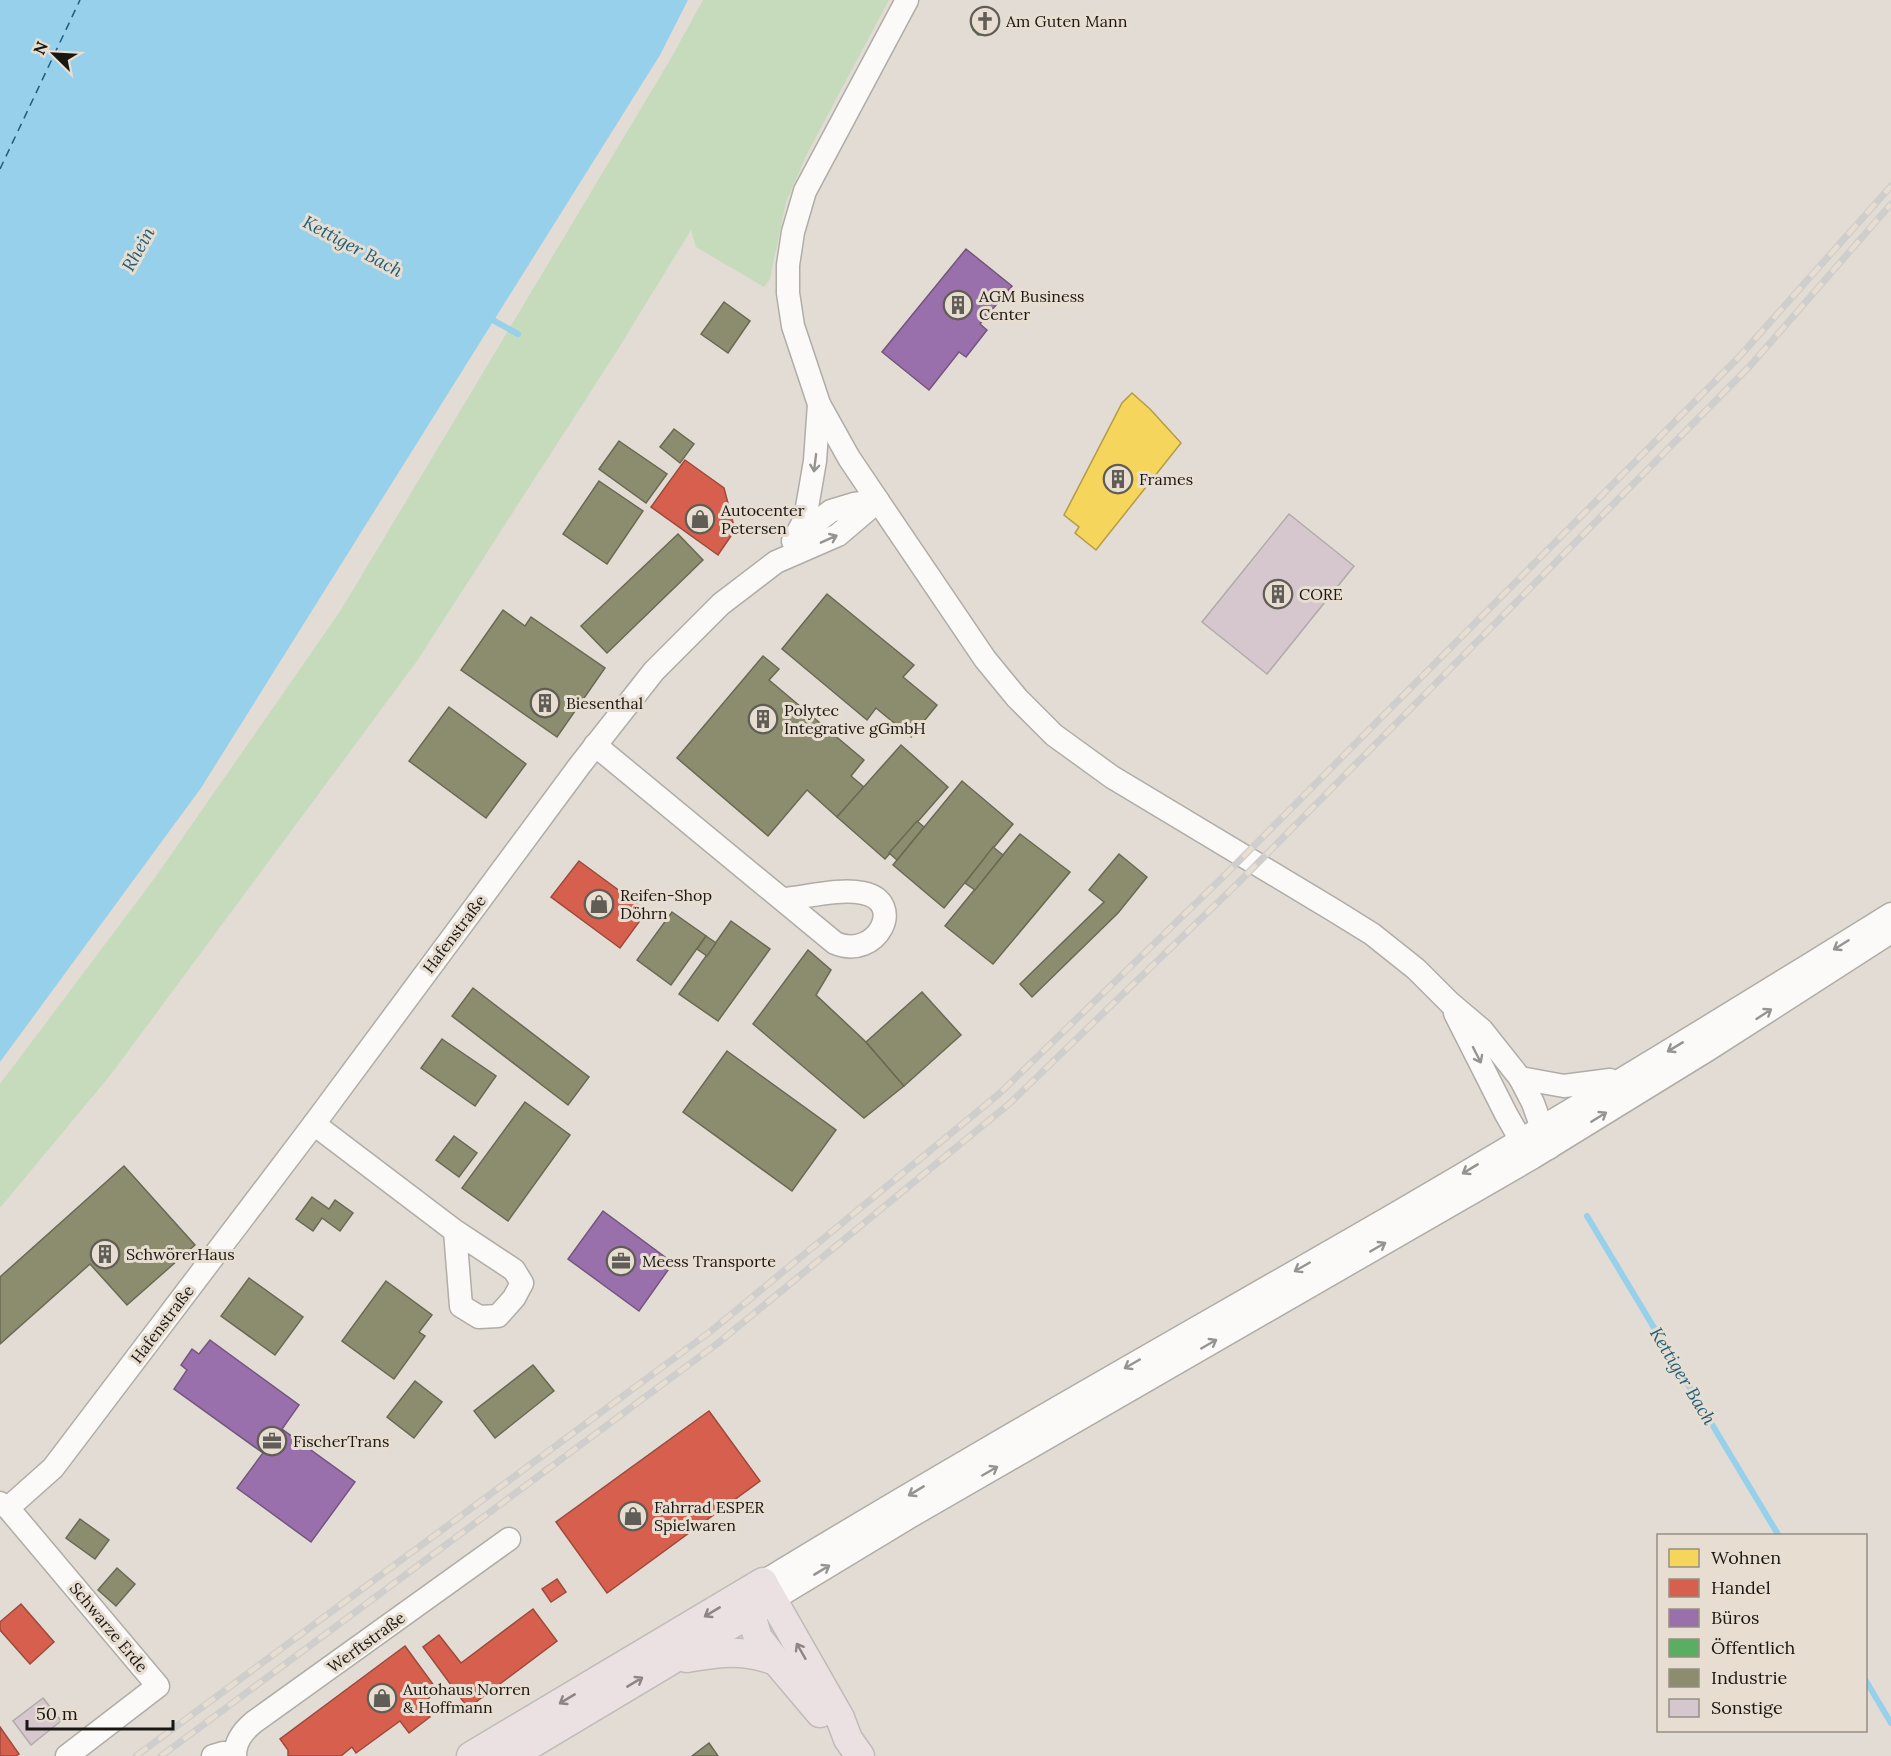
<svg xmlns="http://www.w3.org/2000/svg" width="1891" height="1756" viewBox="0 0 1891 1756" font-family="Lora,serif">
<rect width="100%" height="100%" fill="#e2dcd5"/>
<polygon fill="#c5dbbc" points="703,0 889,0 807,154 786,202 770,279 764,287 696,247 691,230 615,354 417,661 112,1073 0,1208 0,1084 154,879 341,610 670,60"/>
<polygon fill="#96d0eb" points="0,0 688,0 660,55 201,788 0,1062"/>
<polygon fill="#f6d55c" stroke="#b49c46" stroke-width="1.5" points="1132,393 1150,409 1181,443 1096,550 1075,533 1079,527 1064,515 1122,403"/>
<g fill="#d6604d" stroke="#9e4a3b" stroke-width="1.5">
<polygon points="685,460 724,488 735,530 718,555 651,507"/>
<polygon points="579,861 647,911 620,948 551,897"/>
<polygon points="709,1411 760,1481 607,1593 556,1522"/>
<polygon points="557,1579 566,1592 551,1602 542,1589"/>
<polygon points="21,1604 54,1642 30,1664 0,1630 0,1622"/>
<polygon points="533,1609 557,1641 468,1708 423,1647 439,1635 461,1663"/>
<polygon points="405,1646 438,1691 420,1705 430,1717 409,1733 400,1721 356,1753 352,1747 341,1756 288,1756 288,1750 280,1739"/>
<polygon points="0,1727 19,1754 16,1756 0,1756"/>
</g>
<g fill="#9970ab" stroke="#73557d" stroke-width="1.5">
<polygon points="966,249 1012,286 980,324 987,330 966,357 959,352 929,390 882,352"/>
<polygon points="603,1211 673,1263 639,1311 568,1259"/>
<polygon points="210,1340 299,1405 282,1429 355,1482 311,1542 237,1488 263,1453 174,1389 187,1370 181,1365 192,1349 199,1354"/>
</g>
<polygon fill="#5aae61" stroke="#478149" stroke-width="1.5" points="984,9 997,18 985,34 978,35 973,30 972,24"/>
<g fill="#8c8c6e" stroke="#6a6952" stroke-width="1.5">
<polygon points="724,302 750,321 728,353 701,334"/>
<polygon points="674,429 694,444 680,463 660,447"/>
<polygon points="619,441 667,474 646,503 599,469"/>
<polygon points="599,481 643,511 607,564 563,534"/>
<polygon points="678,534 703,560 607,653 581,626"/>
<polygon points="827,594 914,665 903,677 937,705 911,737 876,708 867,720 782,649"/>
<polygon points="503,610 525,626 531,617 605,668 557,737 461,670"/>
<polygon points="763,656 779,669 769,680 864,760 851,776 864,787 837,817 807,790 768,836 677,758"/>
<polygon points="449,707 526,764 486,818 409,761"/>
<polygon points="901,745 948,787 885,859 837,817"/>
<polygon points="962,781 1013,824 944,908 893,865"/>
<polygon points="917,821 924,827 897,860 889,853"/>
<polygon points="1020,834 1070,872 993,964 945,926"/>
<polygon points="993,847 1003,855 975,890 965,883"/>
<polygon points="1119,854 1147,877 1118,913 1032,997 1020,984 1104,902 1089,890"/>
<polygon points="672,912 706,936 671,985 637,960"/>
<polygon points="731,921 770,949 718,1021 679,994"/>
<polygon points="706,936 716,943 707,956 697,949"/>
<polygon points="808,950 831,970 816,995 866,1042 904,1086 864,1118 753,1024"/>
<polygon points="473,988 589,1077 568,1105 452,1016"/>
<polygon points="922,992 961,1035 904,1086 866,1042"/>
<polygon points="442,1039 496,1076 475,1106 421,1068"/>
<polygon points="727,1051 836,1130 792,1191 683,1112"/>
<polygon points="525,1102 570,1135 508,1221 462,1188"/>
<polygon points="454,1136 477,1153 459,1177 436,1160"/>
<polygon points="124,1166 195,1245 127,1305 90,1264 0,1344 0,1277"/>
<polygon points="312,1197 329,1209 335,1200 353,1213 340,1231 322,1218 313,1231 296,1219"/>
<polygon points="249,1278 303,1317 275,1355 221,1316"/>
<polygon points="386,1281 432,1315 419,1332 425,1336 394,1379 342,1341"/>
<polygon points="533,1365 554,1391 495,1438 474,1411"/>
<polygon points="415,1381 442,1402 414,1438 387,1417"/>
<polygon points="80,1519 109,1540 95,1559 66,1538"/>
<polygon points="117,1568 135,1584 116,1606 98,1590"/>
<polygon points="709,1743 718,1756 692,1756"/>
</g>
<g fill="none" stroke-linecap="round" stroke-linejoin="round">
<g stroke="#96d0eb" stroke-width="6">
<polyline points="489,318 518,334"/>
<polyline points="1587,1216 1779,1536"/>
<polyline points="1866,1681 1891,1723"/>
</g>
<polyline stroke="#1e5f7b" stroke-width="1.5" stroke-dasharray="8 6" stroke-linecap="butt" points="0,169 80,0"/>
</g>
<g fill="#d6c7ce" stroke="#b0abaa" stroke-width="1.5">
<polygon points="1289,514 1354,566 1267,674 1202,622"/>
<polygon points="43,1698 61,1721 31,1745 13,1721"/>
</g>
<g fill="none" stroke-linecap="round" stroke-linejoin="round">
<g stroke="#b0aca6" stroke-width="25">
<g id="minor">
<polyline points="907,0 805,191 793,232 788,265 788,293 793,326 819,404 849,458 878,501 985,659 1017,698 1054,735 1112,777 1335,911 1372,934 1416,969 1450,1003 1482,1030 1520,1078 1533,1103 1549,1148"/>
<polyline points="798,536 831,511 854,504 878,501"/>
<polyline points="793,541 805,519 815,461 819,404"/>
<path d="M 595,745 L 835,943 C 877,961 907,902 863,893 C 840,888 807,897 784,899"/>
<polyline points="1455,1013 1506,1114 1527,1151"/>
<polyline points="1520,1078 1564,1086 1610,1080"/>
<polyline points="314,1124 455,1231 514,1270 522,1283 514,1298 498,1316 479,1317 461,1306 455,1231"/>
<polyline points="0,1503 8,1508 158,1686 67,1756"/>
<polyline points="8,1508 53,1468 314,1124 580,765 654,671 721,604 776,562 838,535 878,501"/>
<path d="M 763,1582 C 971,1455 1184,1336 1395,1214 C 1562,1117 1727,1016 1891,914"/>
<polyline points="772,1600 911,1516 1532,1158 1709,1049 1891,932"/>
<polyline points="213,1756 223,1753 234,1754"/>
<path d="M 235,1756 C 235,1741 243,1731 254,1722 L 509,1539"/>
</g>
</g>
<g stroke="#bebbb8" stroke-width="31">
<g id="major">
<polyline points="763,1583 840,1718 848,1739 860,1756"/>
<polyline points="757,1594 752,1618 758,1638 776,1661 820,1713"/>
<path d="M 687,1658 C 721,1652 743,1649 776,1661"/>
<polyline points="471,1756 763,1582"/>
<polyline points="511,1756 772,1600"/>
</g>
</g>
<use href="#minor" stroke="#fbfaf9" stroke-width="22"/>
<use href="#major" stroke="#ebe1e3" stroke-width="28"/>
<g stroke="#cfcecc" stroke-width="7">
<g id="rail">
<polyline points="136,1756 711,1331 1000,1093 1227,873 1739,357 1891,186"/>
<polyline points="161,1756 718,1343 1009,1104 1238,883 1750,366 1891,204"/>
</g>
</g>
<use href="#rail" stroke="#e7ddd0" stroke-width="4.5" stroke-dasharray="14" stroke-linecap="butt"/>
</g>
<defs><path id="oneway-shaft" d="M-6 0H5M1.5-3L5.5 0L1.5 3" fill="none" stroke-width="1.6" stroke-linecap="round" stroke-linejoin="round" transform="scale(1.5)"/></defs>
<g stroke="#969491">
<use href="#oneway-shaft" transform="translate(815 463) rotate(97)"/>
<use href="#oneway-shaft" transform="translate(829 539) rotate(-24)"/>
<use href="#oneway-shaft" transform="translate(1841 945) rotate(148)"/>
<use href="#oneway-shaft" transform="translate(1764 1014) rotate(-33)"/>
<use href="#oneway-shaft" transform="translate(1675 1047) rotate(149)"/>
<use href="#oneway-shaft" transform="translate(1477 1055) rotate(63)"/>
<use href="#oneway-shaft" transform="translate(1599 1117) rotate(-32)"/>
<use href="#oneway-shaft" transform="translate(1470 1169) rotate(149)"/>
<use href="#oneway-shaft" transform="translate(1378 1247) rotate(-30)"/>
<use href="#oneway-shaft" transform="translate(1302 1267) rotate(150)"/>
<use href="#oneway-shaft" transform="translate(1209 1344) rotate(-30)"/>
<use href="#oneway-shaft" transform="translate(1132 1364) rotate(150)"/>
<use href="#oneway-shaft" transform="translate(990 1471) rotate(-30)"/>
<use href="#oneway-shaft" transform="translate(916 1491) rotate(149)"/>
<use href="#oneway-shaft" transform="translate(822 1570) rotate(-31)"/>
</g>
<g stroke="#8d8685">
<use href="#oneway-shaft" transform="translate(712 1612) rotate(149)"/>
<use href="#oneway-shaft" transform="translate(801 1651) rotate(-120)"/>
<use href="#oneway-shaft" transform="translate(635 1682) rotate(-31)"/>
<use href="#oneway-shaft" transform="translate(567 1699) rotate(149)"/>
</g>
<defs>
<g id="church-ring" transform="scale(1.5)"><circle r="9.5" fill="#e7ddd0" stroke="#605c56" stroke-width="1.5"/><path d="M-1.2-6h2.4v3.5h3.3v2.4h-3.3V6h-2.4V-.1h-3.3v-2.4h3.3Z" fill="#605c56"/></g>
<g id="building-ring" transform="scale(1.5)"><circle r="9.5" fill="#e7ddd0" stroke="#605c56" stroke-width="1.5"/><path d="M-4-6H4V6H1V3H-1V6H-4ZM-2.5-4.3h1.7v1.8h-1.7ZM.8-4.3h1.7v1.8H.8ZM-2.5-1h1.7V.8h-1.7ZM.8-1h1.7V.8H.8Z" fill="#605c56"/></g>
<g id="shop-ring" transform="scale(1.5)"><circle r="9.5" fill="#e7ddd0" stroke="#605c56" stroke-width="1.5"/><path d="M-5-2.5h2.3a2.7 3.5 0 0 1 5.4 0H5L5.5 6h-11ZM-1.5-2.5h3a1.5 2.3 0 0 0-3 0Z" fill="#605c56"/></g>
<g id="office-ring" transform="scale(1.5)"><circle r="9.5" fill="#e7ddd0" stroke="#605c56" stroke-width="1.5"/><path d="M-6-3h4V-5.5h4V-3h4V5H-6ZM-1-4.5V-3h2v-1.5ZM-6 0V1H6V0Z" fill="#605c56"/></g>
</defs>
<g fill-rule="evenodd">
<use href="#church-ring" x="985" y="21"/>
<use href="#building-ring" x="958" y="305"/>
<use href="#building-ring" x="1118" y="479"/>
<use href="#shop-ring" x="700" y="519"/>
<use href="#building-ring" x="1278" y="594"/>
<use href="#building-ring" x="545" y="703"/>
<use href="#building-ring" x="763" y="719"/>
<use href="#shop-ring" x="599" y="904"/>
<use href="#building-ring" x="105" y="1254"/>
<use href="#office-ring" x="621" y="1261"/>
<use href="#office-ring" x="272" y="1441"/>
<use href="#shop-ring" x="633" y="1516"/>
<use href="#shop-ring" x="382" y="1698"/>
</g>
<g text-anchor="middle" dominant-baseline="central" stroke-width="6" stroke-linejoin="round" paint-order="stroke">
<g font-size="16" fill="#1a1712" stroke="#e7ddd0" text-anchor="start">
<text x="1006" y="21">Am Guten Mann</text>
<text x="979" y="296">AGM Business<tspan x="979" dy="18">Center</tspan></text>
<text x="1139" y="479">Frames</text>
<text x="721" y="510">Autocenter<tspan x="721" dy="18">Petersen</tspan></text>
<text x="1299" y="594">CORE</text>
<text x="566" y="703">Biesenthal</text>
<text x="784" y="710">Polytec<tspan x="784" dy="18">Integrative gGmbH</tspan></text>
<text x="620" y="895">Reifen-Shop<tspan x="620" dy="18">Döhrn</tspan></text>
<text x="126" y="1254">SchwörerHaus</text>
<text x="642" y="1261">Meess Transporte</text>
<text x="293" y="1441">FischerTrans</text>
<text x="654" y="1507">Fahrrad ESPER<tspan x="654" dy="18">Spielwaren</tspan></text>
<text x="403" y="1689">Autohaus Norren<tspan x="403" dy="18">&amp; Hoffmann</tspan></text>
</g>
<g font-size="16" fill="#1a1712" stroke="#e7ddd0">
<text transform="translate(454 934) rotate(-53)">Hafenstraße</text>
<text transform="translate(162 1324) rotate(-53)">Hafenstraße</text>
<text transform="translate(109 1627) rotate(50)">Schwarze Erde</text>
<text transform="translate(366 1642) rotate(-36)">Werftstraße</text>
</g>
<g font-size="18" font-style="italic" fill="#1e5f7b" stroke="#e7ddd0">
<text transform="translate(353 246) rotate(28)">Kettiger Bach</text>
<text transform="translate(138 249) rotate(-61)">Rhein</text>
<text transform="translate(1683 1376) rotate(59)">Kettiger Bach</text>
</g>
</g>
<rect x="1657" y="1534" width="210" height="198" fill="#e7ddd0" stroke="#958e84" stroke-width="1.5"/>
<rect x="1669" y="1549" width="30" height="18" fill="#f6d55c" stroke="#958e84" stroke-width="1.5"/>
<text x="1711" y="1564" font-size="18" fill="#1a1712">Wohnen</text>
<rect x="1669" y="1579" width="30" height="18" fill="#d6604d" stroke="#958e84" stroke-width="1.5"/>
<text x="1711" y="1594" font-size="18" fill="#1a1712">Handel</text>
<rect x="1669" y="1609" width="30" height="18" fill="#9970ab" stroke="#958e84" stroke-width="1.5"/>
<text x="1711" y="1624" font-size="18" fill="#1a1712">Büros</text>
<rect x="1669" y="1639" width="30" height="18" fill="#5aae61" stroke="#958e84" stroke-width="1.5"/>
<text x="1711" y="1654" font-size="18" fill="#1a1712">Öffentlich</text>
<rect x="1669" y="1669" width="30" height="18" fill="#8c8c6e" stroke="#958e84" stroke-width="1.5"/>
<text x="1711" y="1684" font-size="18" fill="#1a1712">Industrie</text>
<rect x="1669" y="1699" width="30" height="18" fill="#d6c7ce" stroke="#958e84" stroke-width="1.5"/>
<text x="1711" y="1714" font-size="18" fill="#1a1712">Sonstige</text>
<g transform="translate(54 54) rotate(294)" stroke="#e7ddd0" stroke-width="4.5" paint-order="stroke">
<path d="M0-4.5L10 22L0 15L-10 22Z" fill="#1a1712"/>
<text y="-9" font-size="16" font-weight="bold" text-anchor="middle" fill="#1a1712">N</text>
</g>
<path d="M27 1720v9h146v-9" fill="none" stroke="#1a1712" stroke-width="3"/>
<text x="36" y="1720" font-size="18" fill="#1a1712" stroke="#e7ddd0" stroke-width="4.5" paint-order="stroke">50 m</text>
</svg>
